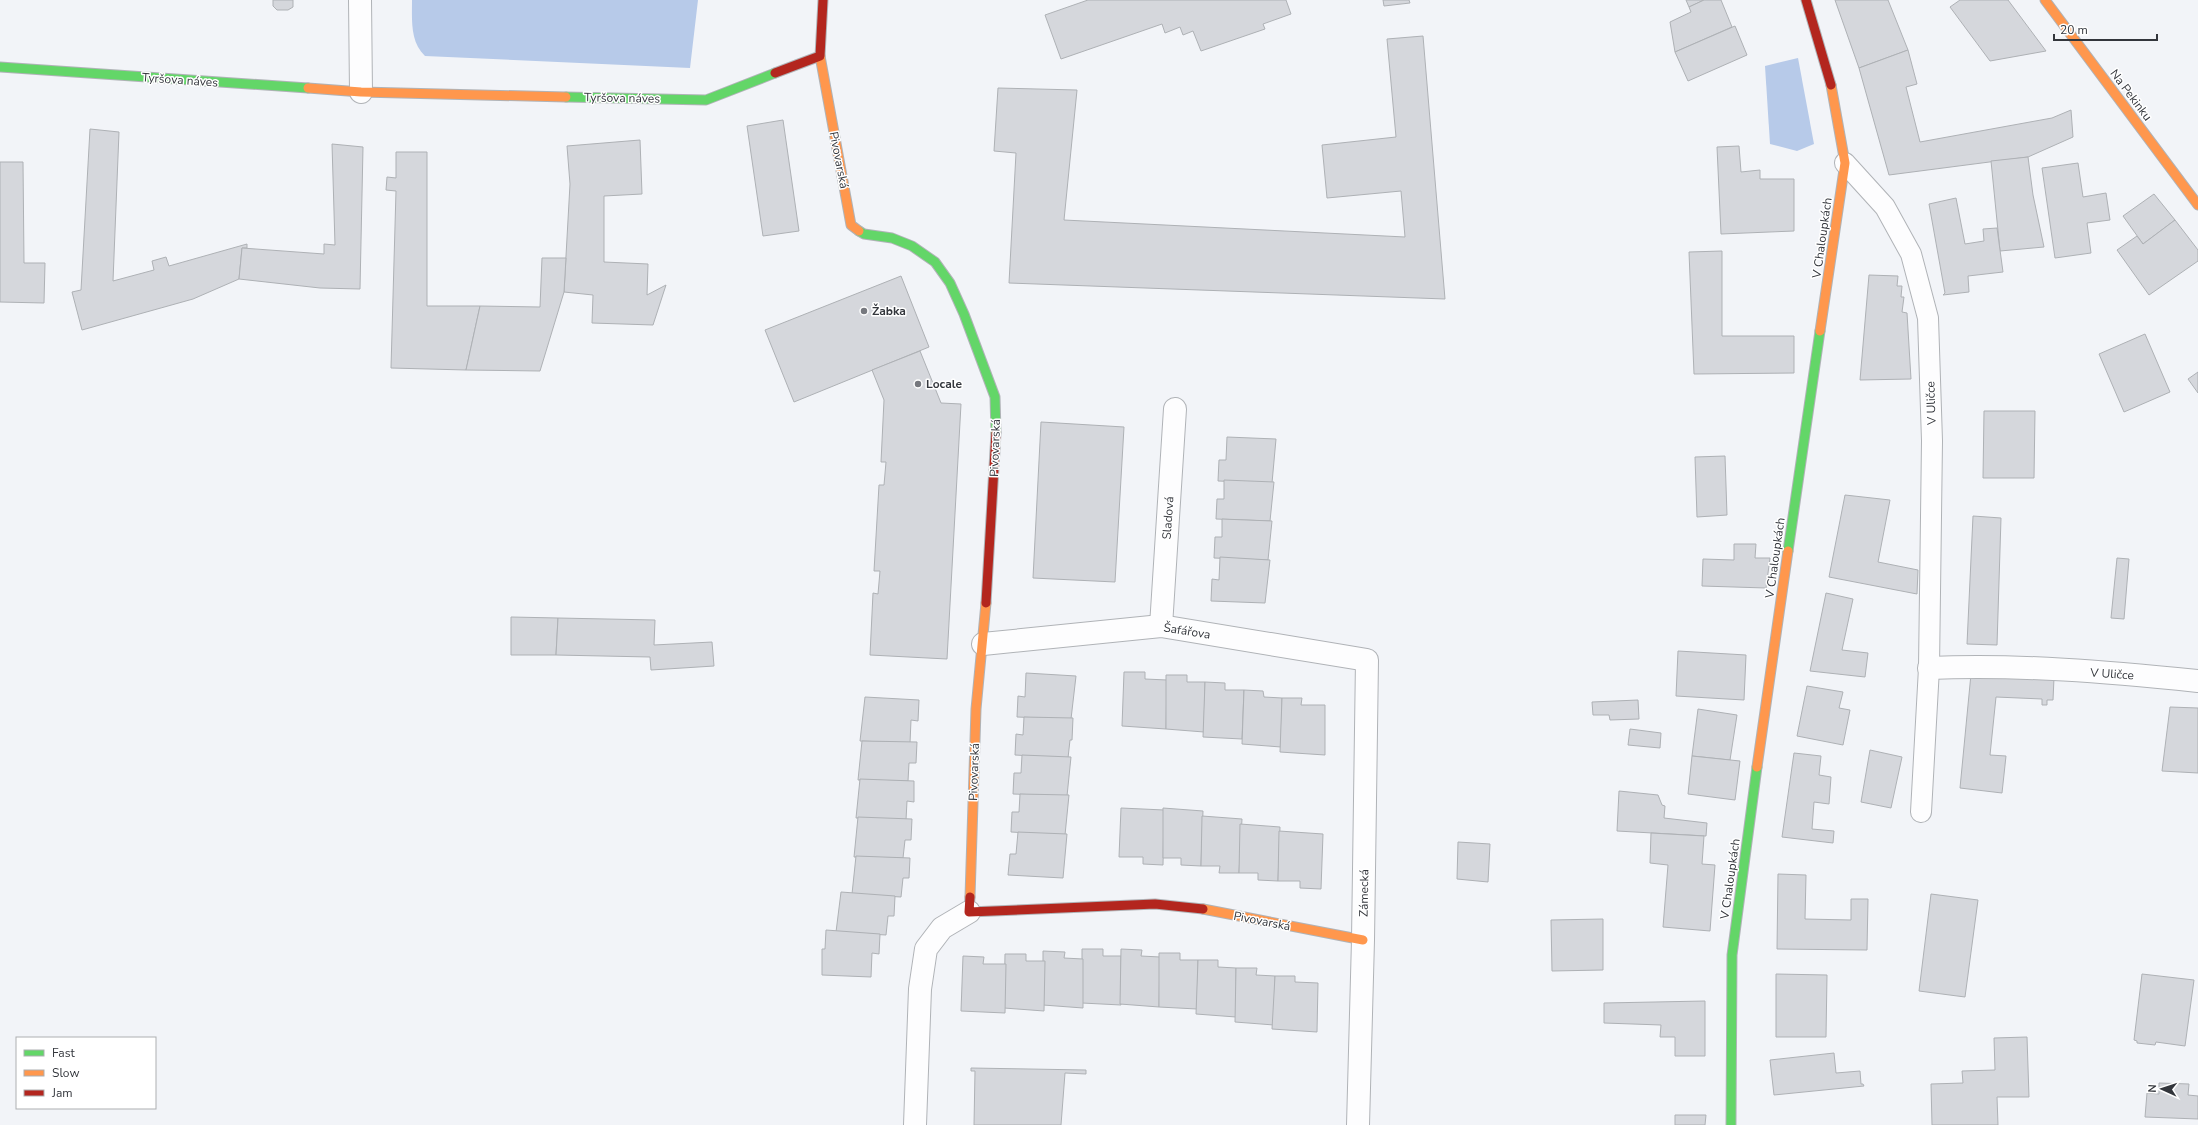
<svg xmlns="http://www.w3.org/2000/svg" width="2198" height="1125" viewBox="0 0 2198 1125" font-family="'Nunito Sans',sans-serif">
<rect width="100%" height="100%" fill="#f2f4f8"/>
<g fill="#b7cae9">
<path d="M 412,0 L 698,0 L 690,68 L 425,56 C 410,42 412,20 412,0 Z"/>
<polygon points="1798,58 1814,144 1797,151 1770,144 1765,66"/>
</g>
<g fill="#d5d7dc" stroke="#aeb1b5">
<polygon points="273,0 293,0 293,7 288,10 277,10 273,6"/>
<polygon points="1088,0 1286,0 1291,14 1263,24 1265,29 1201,51 1193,31 1183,35 1180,27 1165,33 1162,24 1061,59 1045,15"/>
<polygon points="1383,0 1409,0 1410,3 1384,6"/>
<polygon points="1686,0 1704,0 1689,7"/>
<polygon points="1704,0 1721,0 1732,27 1675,52 1670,22 1691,12 1689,7"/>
<polygon points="1835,0 1888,0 1908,50 1859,68"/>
<polygon points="1960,0 2008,0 2046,51 1990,61 1950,7"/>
<polygon points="1735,26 1747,55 1688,81 1675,52"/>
<polygon points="1423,36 1445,299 1009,283 1016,153 994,151 998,88 1077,90 1064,220 1405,237 1401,191 1327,198 1322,145 1396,137 1387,39"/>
<polygon points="1908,50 1917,84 1906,87 1920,142 2052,118 2071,110 2073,137 2028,157 1889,175 1859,68"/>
<polygon points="783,120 799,231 763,236 747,126"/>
<polygon points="90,129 119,132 113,281 154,270 152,261 166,257 169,266 247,244 247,248 242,248 239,279 193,299 82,330 72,292 81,290"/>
<polygon points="640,140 642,194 604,196 604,262 648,264 647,295 666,285 653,325 592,323 593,295 564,292 570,184 567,146"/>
<polygon points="332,144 363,147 360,289 320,288 239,279 242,248 324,254 324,244 335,245"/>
<polygon points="1739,146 1741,172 1760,170 1760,179 1794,179 1794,231 1721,234 1717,147"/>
<polygon points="396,152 427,152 427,306 480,306 466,370 391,368 396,191 386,190 387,177 396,178"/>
<polygon points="2028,157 2033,195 2044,247 2000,251 1991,161"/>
<polygon points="0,162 23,162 24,263 45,263 44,303 0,302"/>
<polygon points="2078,163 2083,197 2106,193 2110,220 2087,223 2091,253 2055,258 2042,168"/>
<polygon points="2154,194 2175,220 2143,244 2123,216"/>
<polygon points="1956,198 1965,244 1984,241 1983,229 1997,228 2003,272 1968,276 1969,292 1943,295 1945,293 1929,204"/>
<polygon points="2175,220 2198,250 2198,261 2149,295 2117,250 2137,236 2143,244"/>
<polygon points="1722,251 1722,336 1794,336 1794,373 1694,374 1689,252"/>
<polygon points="542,258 566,258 564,292 540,371 466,370 480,306 540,307"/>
<polygon points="1869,275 1898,276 1897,286 1902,286 1901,297 1904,297 1902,312 1907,313 1911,379 1860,380"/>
<polygon points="901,276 929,347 794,402 765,330"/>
<polygon points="2145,334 2170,392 2124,412 2099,354"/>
<polygon points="920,351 941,403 961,404 947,659 870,655 873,593 878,594 880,571 874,571 879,485 884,485 886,462 881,462 884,400 872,370"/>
<polygon points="2198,372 2198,393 2188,379"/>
<polygon points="1984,411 2035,411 2034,478 1983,478"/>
<polygon points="1041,422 1124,427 1115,582 1033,578"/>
<polygon points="1227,437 1276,439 1272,483 1218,481 1219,460 1226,460"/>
<polygon points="1725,456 1727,515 1697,517 1695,457"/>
<polygon points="1224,480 1274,482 1270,521 1216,519 1217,499 1224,499"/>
<polygon points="1845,495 1890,500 1878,562 1918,570 1917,594 1829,577"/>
<polygon points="1973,516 2001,518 1997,645 1967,644"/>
<polygon points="1222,519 1272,521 1268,560 1214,558 1215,537 1222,537"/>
<polygon points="1734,544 1756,544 1755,558 1770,558 1766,588 1702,586 1703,559 1734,560"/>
<polygon points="1220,557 1270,560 1265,603 1211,601 1212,579 1219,580"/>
<polygon points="2117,558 2129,559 2124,619 2111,618"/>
<polygon points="1826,593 1853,599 1842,650 1868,653 1865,677 1810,671"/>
<polygon points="511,617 558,618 556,655 511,655"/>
<polygon points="558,618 655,620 654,645 712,642 714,666 651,670 650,657 556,655"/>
<polygon points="1678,651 1746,655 1744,700 1676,696"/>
<polygon points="1124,672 1145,672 1145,679 1167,680 1166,729 1122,726"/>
<polygon points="1026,673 1076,676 1071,719 1017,717 1018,696 1025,697"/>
<polygon points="1971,674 2054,678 2053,700 2047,700 2047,705 2042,705 2042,699 1996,697 1990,755 2006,756 2002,793 1960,788"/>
<polygon points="1166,675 1187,675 1187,682 1205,682 1204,732 1166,729"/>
<polygon points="1205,682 1225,683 1225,690 1244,690 1242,739 1203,737"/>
<polygon points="1807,686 1843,692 1839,708 1850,710 1843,745 1797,736"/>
<polygon points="1244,690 1263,691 1264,697 1282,698 1281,747 1242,744"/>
<polygon points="865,697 919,700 918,721 911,720 910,743 860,741"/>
<polygon points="1282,698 1302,698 1301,705 1325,705 1325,755 1280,752"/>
<polygon points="1638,700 1639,719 1610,720 1609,715 1593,715 1592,702"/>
<polygon points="2170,707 2198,708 2198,773 2162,771"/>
<polygon points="1698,709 1737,715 1730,760 1692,756"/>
<polygon points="1024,717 1073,718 1072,740 1070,740 1068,758 1015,755 1016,734 1023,735"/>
<polygon points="1630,729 1661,733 1660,748 1628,745"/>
<polygon points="862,741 917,742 916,763 909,763 908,781 858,780"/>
<polygon points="1870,750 1902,757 1891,808 1861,802"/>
<polygon points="1794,753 1821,756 1819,775 1831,777 1829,804 1814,802 1812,829 1834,831 1833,843 1782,837"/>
<polygon points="1022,755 1071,757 1067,796 1013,794 1014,773 1021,773"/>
<polygon points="1692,756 1740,761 1735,800 1688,794"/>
<polygon points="860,779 914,781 914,802 907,801 906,820 856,818"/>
<polygon points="1619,791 1658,795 1662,805 1665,806 1664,818 1707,823 1706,836 1617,831"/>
<polygon points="1020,794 1069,795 1065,835 1011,832 1012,812 1019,812"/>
<polygon points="1121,808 1164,810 1163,865 1143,864 1143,857 1119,857"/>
<polygon points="1163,808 1203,811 1201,866 1181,865 1181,858 1163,858"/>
<polygon points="1202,816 1242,819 1239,873 1219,873 1220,866 1201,866"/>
<polygon points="858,817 912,819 911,840 905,840 903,858 854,857"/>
<polygon points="1240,824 1280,827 1278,881 1258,880 1258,873 1239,873"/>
<polygon points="1279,831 1323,834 1321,889 1300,888 1300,881 1278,881"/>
<polygon points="1018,832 1067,834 1063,878 1008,875 1010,854 1016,854"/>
<polygon points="1651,833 1704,836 1702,864 1715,865 1710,931 1663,927 1668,865 1650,863"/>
<polygon points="1458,842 1490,844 1488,882 1457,879"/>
<polygon points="856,856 910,858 909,878 903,878 901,897 852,894"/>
<polygon points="1778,874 1806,875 1805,919 1851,920 1851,899 1868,899 1867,950 1777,949"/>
<polygon points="841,892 895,896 894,916 888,916 886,935 836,932"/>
<polygon points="1931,894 1978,900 1965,997 1919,991"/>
<polygon points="1603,919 1603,970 1552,971 1551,920"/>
<polygon points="826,930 880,934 879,954 872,953 871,977 822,975 822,949 825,949"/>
<polygon points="1082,949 1103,949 1103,956 1121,956 1121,1005 1082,1003"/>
<polygon points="1121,949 1142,950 1141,956 1160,957 1159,1007 1120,1004"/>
<polygon points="1043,951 1065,952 1064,958 1083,959 1083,1008 1043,1005"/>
<polygon points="1159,953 1180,953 1180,960 1198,960 1197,1009 1159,1007"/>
<polygon points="1005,954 1026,954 1026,961 1045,961 1044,1011 1004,1008"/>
<polygon points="963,956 984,957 983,964 1006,964 1005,1013 961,1011"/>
<polygon points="1198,960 1218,960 1218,967 1236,968 1236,1017 1196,1014"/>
<polygon points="1236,968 1257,968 1256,975 1275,976 1274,1025 1235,1022"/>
<polygon points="1776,974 1827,975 1826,1037 1776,1037"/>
<polygon points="2142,974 2194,980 2185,1046 2156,1042 2155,1045 2137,1043 2137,1041 2134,1040"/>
<polygon points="1275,976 1295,976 1295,982 1318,983 1317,1032 1272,1029"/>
<polygon points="1705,1001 1705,1056 1675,1056 1675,1037 1660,1037 1661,1025 1604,1023 1604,1003"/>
<polygon points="2027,1037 2029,1097 1997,1097 1998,1125 1932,1125 1931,1084 1963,1083 1962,1071 1995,1070 1994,1038"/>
<polygon points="1834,1053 1836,1073 1860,1071 1861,1084 1863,1084 1864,1086 1774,1095 1770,1060"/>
<polygon points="971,1068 1086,1070 1086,1074 1065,1073 1061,1125 974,1125 975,1071 971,1071"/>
<polygon points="2159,1083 2189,1084 2188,1095 2198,1096 2198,1119 2145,1117 2147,1093 2159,1094"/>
<polygon points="1675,1115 1706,1115 1705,1125 1675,1125"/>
</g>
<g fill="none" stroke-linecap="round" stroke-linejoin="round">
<g stroke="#b0b3b7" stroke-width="22">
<polyline id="lane" points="1845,163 1885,207 1911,254 1928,318 1932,441 1929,668 1921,812"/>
</g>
<g stroke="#b0b3b7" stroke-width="24">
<g id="street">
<polyline points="360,0 361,92"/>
<polyline points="1161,626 1175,409"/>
<polyline points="983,644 1161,626 1367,660 1363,940 1358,1125"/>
<path d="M 1929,668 C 2019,664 2109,672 2198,681"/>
<polyline points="915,1125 920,989 926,949 942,928 969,912"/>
</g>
</g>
<g stroke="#b0b3b7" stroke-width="11">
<g id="fast">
<polyline points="0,67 308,88"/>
<polyline points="566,97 706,100 775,73"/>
<polyline points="859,231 864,234 892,238 912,246 935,262 950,283 964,314 995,397 996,433"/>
<polyline points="1788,551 1820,331"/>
<polyline points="1731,1125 1732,955 1757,767"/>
</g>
</g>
<g stroke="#b0b3b7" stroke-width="11">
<g id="slow">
<polyline points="2045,0 2198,205"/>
<polyline points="820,56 851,225 859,231"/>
<polyline points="308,88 361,92 566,97"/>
<polyline points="1820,331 1845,163 1831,85"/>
<polyline points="1757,767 1788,551"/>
<polyline points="970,897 976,709 986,603"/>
<polyline points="1203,909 1363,940"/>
</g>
</g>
<g stroke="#b0b3b7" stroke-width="11">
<g id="jam">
<polyline points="1806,0 1831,85"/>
<polyline points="775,73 820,56 823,0"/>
<polyline points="986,603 996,433"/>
<polyline points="970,897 969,912 1155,904 1203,909"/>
</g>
</g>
<use href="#lane" stroke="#fdfdfe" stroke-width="20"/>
<use href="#street" stroke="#fdfdfe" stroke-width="22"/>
<use href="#fast" stroke="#63d668" stroke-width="9"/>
<use href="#slow" stroke="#ff974d" stroke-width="9"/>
<use href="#jam" stroke="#b3261e" stroke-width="9"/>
</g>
<g fill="#76787e" stroke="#fff" stroke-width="1.5">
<circle cx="864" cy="311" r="4"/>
<circle cx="918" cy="384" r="4"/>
</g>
<g text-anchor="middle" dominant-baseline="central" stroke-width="3" stroke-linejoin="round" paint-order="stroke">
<g font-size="12" fill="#33363c" stroke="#fff">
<text transform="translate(180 80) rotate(4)">Tyršova náves</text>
<text transform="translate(2131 95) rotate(53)">Na Pekinku</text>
<text transform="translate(622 98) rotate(1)">Tyršova náves</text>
<text transform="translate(839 160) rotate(79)">Pivovarská</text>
<text transform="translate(1822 238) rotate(-82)">V Chaloupkách</text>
<text transform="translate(1931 403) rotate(-92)">V Uličce</text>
<text transform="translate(995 448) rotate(-88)">Pivovarská</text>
<text transform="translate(1168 518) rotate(-86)">Sladová</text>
<text transform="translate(1775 558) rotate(-82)">V Chaloupkách</text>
<text transform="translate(1187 631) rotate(9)">Šafářova</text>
<text transform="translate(2112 674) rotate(4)">V Uličce</text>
<text transform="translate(974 772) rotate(-88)">Pivovarská</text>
<text transform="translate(1730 879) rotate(-82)">V Chaloupkách</text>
<text transform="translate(1364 893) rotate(-89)">Zámecká</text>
<text transform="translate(1262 921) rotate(11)">Pivovarská</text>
</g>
<g font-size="12" font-weight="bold" fill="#33363c" stroke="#fff" text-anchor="start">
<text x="872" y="311">Žabka</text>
<text x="926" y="384">Locale</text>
</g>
</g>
<rect x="16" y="1037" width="140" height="72" fill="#ffffff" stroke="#adafb1"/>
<rect x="24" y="1050" width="20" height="6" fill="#63d668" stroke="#adafb1"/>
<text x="52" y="1057" font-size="12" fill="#33363c">Fast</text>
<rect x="24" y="1070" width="20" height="6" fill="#ff974d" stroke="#adafb1"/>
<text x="52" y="1077" font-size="12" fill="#33363c">Slow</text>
<rect x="24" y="1090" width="20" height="6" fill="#b3261e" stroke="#adafb1"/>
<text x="52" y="1097" font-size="12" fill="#33363c">Jam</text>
<g transform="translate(2162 1089) rotate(273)" stroke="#ffffff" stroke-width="3" paint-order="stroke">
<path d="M0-3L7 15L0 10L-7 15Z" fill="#33363c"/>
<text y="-6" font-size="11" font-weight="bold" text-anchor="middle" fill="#33363c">N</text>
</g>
<path d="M2054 34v6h103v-6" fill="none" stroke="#33363c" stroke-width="2"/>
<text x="2060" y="34" font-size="12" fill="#33363c" stroke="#ffffff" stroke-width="3" paint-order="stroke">20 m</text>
</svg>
